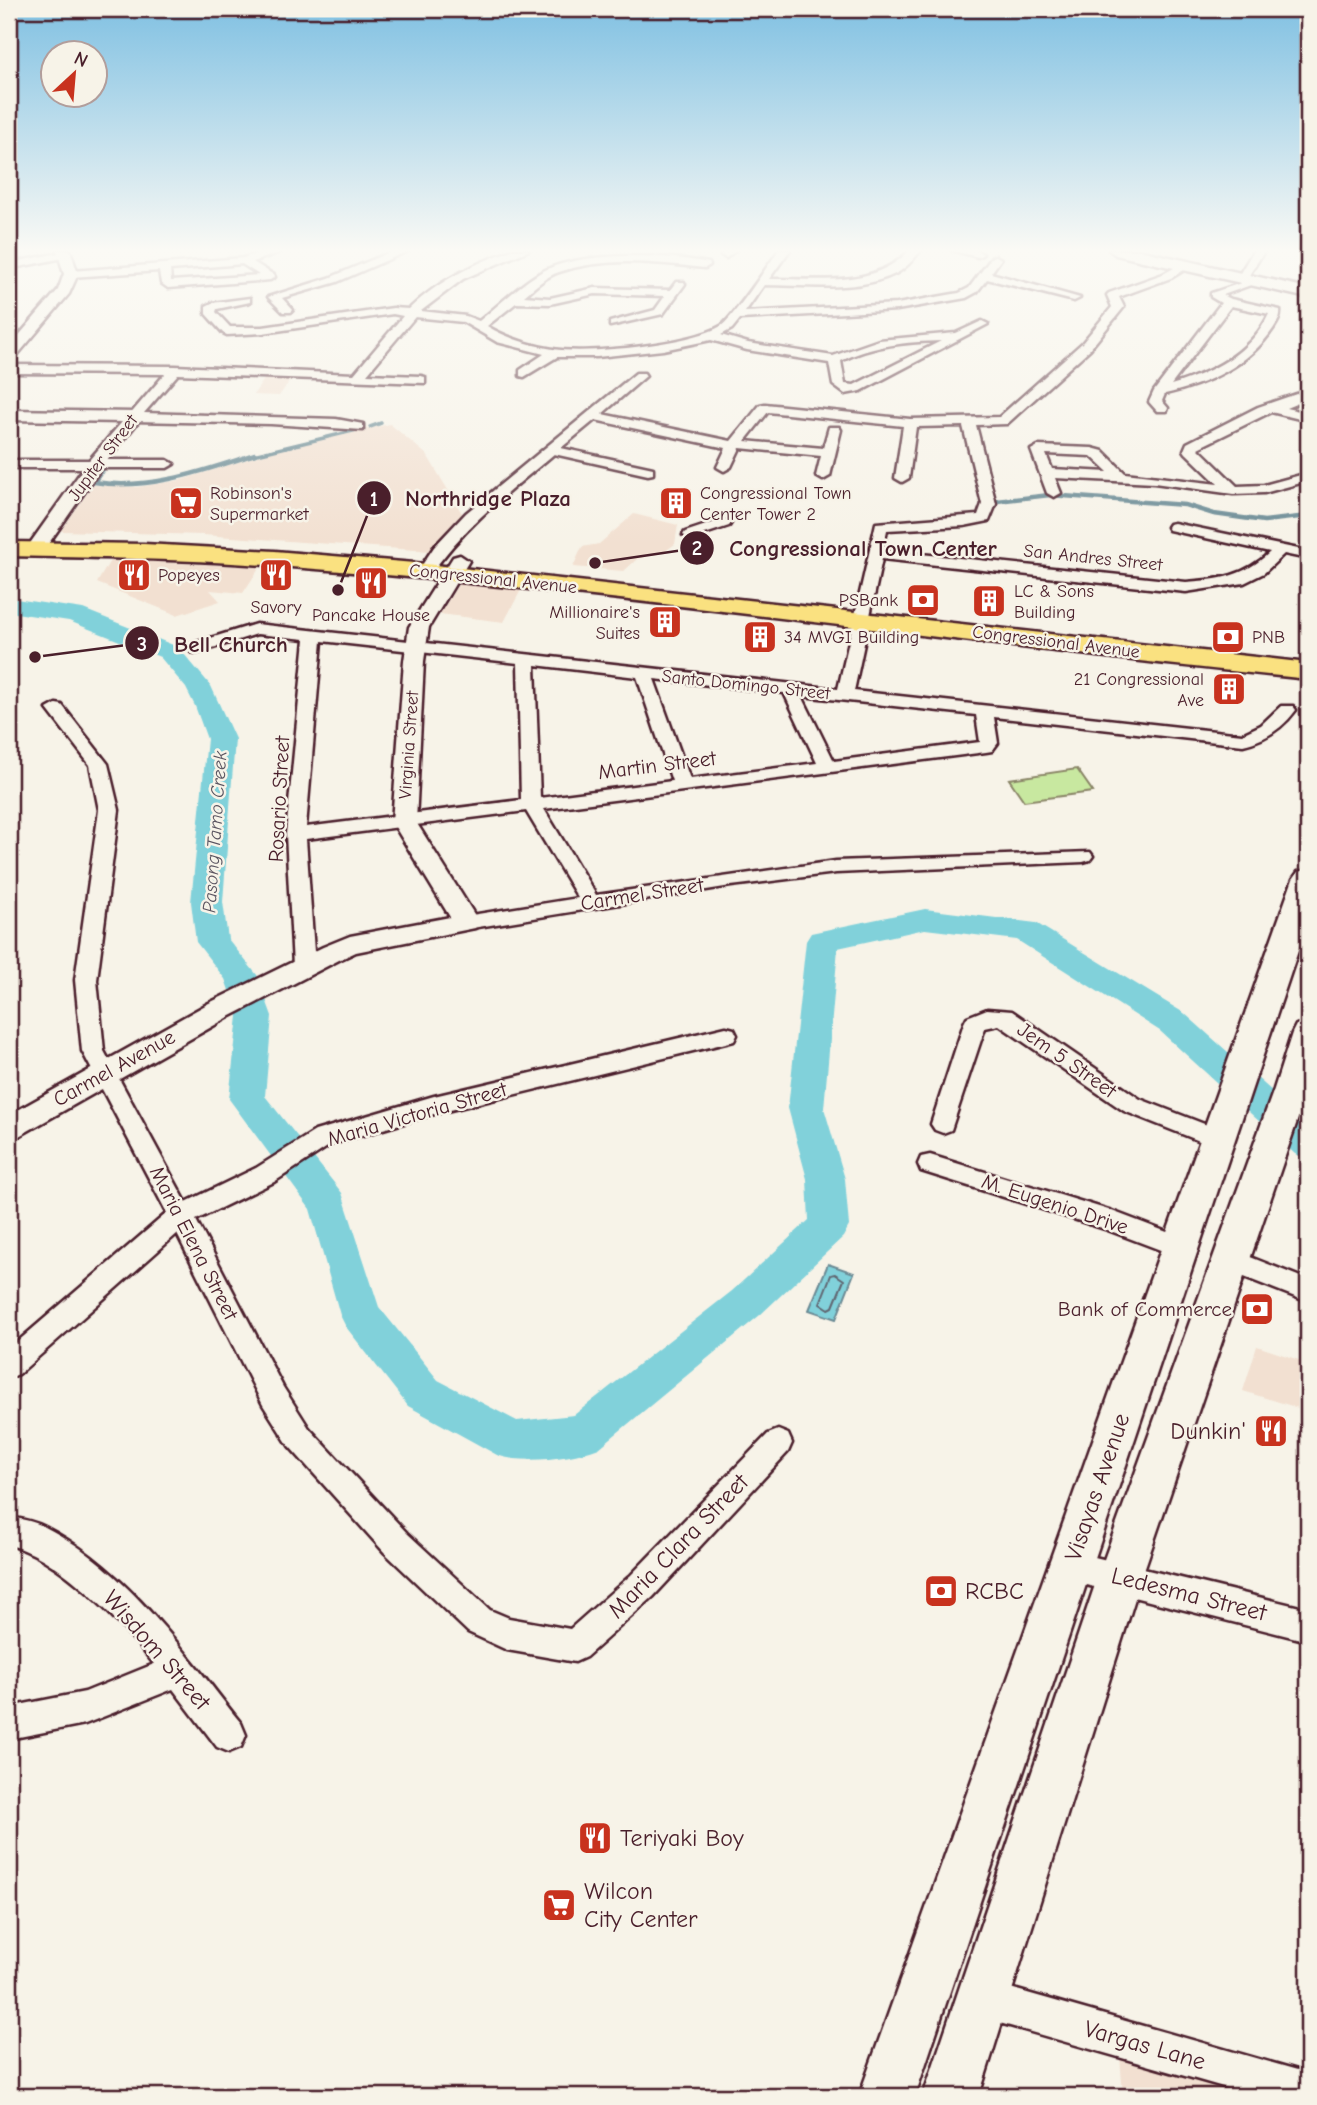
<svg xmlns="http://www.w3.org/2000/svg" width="1317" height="2105" viewBox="0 0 1317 2105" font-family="'Comic Neue',sans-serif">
<rect width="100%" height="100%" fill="#f7f3e8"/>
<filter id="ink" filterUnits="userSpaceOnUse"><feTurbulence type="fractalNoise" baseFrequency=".0143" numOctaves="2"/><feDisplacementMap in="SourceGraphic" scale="14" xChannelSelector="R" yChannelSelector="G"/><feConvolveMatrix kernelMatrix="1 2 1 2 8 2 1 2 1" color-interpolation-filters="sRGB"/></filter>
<g filter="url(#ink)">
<g fill="#f2e0d1">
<polygon points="266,377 292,378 279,396 253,395"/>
<polygon points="390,424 427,455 463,515 429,551 203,535 61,531 93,485 138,487 181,480 290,446"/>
<polygon points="634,514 678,525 675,544 664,552 637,559 624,571 573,567 582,547 599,544"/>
<polygon points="111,559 212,564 260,567 243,593 210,590 220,601 177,615 97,583"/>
<polygon points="460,582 522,588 504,622 440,614"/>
<polygon points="1257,1346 1308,1363 1308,1411 1243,1391"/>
<polygon points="1120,2056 1247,2096 1123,2096"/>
</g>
<polygon fill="#c8e8a0" stroke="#898466" stroke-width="2" points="1077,769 1093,792 1024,801 1009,779"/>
<polygon fill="#81d1da" stroke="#6b8a94" stroke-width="2" points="828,1264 854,1273 836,1319 809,1310"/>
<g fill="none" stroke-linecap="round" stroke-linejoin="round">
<polygon stroke="#606671" stroke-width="2" points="835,1274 844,1280 833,1307 829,1309 820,1303 831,1275"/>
<g stroke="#6b8a94" stroke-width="3.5">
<polyline points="370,427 381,423"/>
<polyline points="249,456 357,430"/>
</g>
<g stroke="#6b8a94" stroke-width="4.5">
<path d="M 104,468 L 94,482 C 149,491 203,471 255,454"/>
<polyline points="988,502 1050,495 1185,505 1214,514 1264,521 1308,516"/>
</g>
<path fill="#81d1da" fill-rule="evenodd" d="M 9,598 L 83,609 L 178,647 L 211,686 L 235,739 L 223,902 L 228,939 L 257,975 L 272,1016 L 265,1096 L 342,1193 L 379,1307 L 438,1380 L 517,1421 L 574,1415 L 732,1291 L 809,1220 L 807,1179 L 788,1108 L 806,941 L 811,933 L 925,909 L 1036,923 L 1184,1013 L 1308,1123 L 1308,1158 L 1295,1154 L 1160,1031 L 1017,940 L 925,929 L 838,948 L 824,1108 L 845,1179 L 849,1226 L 843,1237 L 760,1315 L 599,1448 C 572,1458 524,1465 497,1455 L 408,1406 L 346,1327 L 340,1315 L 310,1209 L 229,1099 L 238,1016 L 225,979 L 196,942 L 191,902 L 207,739 L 195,706 L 186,688 L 160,657 L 69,621 L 9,612 Z"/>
<g stroke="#4a1f2b" stroke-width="5">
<g id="minor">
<path d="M 268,250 L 286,250 L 253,262 L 274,275 L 275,277 L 270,280 L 168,288 L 161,283 L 159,271 L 71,277 L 66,274 L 71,271 L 243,258 ZM 242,264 L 259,275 L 171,281 L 170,270 Z"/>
<polygon points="395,250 410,250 337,282 282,298 293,310 291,312 283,312 268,297 329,278"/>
<path d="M 512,250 L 529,250 L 463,279 L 421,311 L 466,316 L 479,321 C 498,306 517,287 538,274 C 575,250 666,254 709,263 L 710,265 L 705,268 C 656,263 608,256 559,272 C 546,276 535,287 524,296 L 550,298 L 595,288 L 670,290 L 676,282 L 684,282 L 685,284 L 663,314 L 610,326 L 610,322 L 655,310 L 665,296 L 595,294 L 550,304 L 516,303 L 487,326 C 507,338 530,345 553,349 C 588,355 691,344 721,326 C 733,318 768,265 779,250 L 790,250 L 769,279 C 818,278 873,289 910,250 L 921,250 C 914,259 906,268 897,273 C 859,293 806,285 764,285 L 745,312 L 897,304 L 959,293 L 969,288 L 992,257 L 996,256 L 1001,259 L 991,273 L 1080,298 L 1074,301 L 987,279 L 977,292 L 966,298 L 897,310 L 740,319 L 732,329 L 721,335 L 748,343 L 833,356 L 879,340 L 956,333 L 982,321 L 988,324 L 861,391 L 845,394 L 833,385 L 829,363 L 747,350 L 711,340 L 663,350 L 597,357 L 557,357 L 524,377 L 520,376 L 520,370 L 544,354 L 497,342 L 463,322 L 415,317 L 367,374 L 421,376 L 425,377 L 425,383 L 178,374 L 144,413 L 336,419 L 363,424 L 363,430 L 271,424 L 134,421 L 128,417 L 165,374 L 9,373 L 9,365 L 175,366 L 354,374 L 403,316 L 393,314 L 263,333 L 227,335 L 223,333 L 206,314 L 206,306 L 212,303 L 250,298 L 250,302 L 217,309 L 216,312 L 230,327 L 263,327 L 393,308 L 409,309 C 439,280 474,264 512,250 ZM 941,341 L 854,385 L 845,384 L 841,361 C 873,345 906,342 941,341 Z"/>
<polygon points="725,250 736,250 726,258 721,255"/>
<polygon points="951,250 976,250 983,254 978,257"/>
<polygon points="1254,250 1265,250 1246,280 1238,280 1237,278"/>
<polygon points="64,252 68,253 68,257 9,269 9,263"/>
<path d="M 1185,262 L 1189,263 L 1189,267 L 1171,278 L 1119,297 L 1124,307 L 1090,349 L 1007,424 L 976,425 L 996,504 L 989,521 L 964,526 L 887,530 L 883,550 L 1186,582 C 1220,580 1245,576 1270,552 L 1169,530 L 1167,527 L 1169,524 L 1174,523 L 1308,551 L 1308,559 L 1284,554 L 1264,573 L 1244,583 L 1186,592 L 882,559 L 854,691 L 1242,734 L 1261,725 L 1281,706 L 1293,706 L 1296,710 C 1282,729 1265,740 1243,745 L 994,717 L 998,743 L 992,751 L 986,752 L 544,809 L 596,895 L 836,861 L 1090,852 L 1093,856 L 1090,860 L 1083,862 L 836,873 L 731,886 L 466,929 L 459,927 L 456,922 L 459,917 L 578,898 L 526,811 L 306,839 L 315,966 L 312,971 L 304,973 L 296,971 L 293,966 L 286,834 L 305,639 L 257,634 L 197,653 L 191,652 L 189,648 L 191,644 L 256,624 L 838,689 L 876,523 L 978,515 L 982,504 L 963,426 L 916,427 L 909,478 L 902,482 L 895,478 L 903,426 L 768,412 L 745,441 L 823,448 L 829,427 L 839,427 L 841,430 L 830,476 L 823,480 L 816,476 L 821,456 L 740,448 L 731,467 L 724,471 L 717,467 L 726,448 L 595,420 L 561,448 L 653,468 L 653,474 L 648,475 L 554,454 C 509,492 464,526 431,574 L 421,574 L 418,571 L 434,547 L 466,513 L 636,373 L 644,373 L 646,376 L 602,414 L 731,441 L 760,405 L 765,404 L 910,419 L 999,417 L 1082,343 L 1112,307 L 1107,295 L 1109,293 L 1163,274 ZM 322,641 L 518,663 L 521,800 L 306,827 ZM 535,665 L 637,677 L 672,781 L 540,798 ZM 654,679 L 784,693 L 817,763 L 690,779 ZM 802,696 L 976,715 L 980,742 L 834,761 Z"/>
<path d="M 1253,279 L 1262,281 L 1223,295 L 1231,299 L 1280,310 C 1281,317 1277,323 1273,329 C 1249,365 1206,385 1165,394 L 1162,401 L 1168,408 L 1167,411 L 1157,411 L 1149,402 L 1154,391 L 1221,303 L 1211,297 L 1211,293 ZM 1231,306 L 1269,314 C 1251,353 1211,373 1171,385 Z"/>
<path d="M 1308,390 L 1308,399 L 1286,408 L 1308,413 L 1308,421 L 1271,412 L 1198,448 L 1237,486 L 1264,485 L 1308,473 L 1308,481 L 1264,493 L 1233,494 L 1154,483 L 1055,478 L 1061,493 L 1054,497 L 1047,493 L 1031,450 L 1038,446 L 1092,448 L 1103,451 L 1125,473 L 1218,484 L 1186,453 L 1184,450 L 1187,443 L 1258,407 ZM 1046,454 L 1091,456 L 1108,472 L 1052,469 Z"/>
<polygon points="9,460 167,460 174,464 167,468 9,468"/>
<polygon points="724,519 729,520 731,523 729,526 690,539 683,535 685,532"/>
<polygon points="56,704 62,705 108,764 119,810 97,980 104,1051 186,1202 256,1168 315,1131 434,1096 726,1027 734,1029 737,1035 734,1041 726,1043 434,1114 332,1144 274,1182 196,1220 283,1387 309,1428 407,1533 490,1610 509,1618 570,1629 631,1575 768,1434 778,1430 788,1434 792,1443 788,1452 653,1597 586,1657 575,1662 507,1650 468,1632 385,1553 289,1446 263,1405 177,1234 19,1374 9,1378 9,1349 167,1213 82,1051 75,980 99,810 90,765 47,709"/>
<polygon points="987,1009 1012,1011 1140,1099 1225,1132 1228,1138 1225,1144 1216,1147 1207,1144 1124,1111 999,1025 985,1028 951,1130 943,1133 935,1130 931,1124 964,1023 967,1017"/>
<polygon points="930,1155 1112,1211 1188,1240 1192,1247 1188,1254 1179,1257 1105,1229 921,1171 918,1164 921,1157"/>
<polygon points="1230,1249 1308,1280 1308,1302 1221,1268 1217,1260 1221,1252"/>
<path d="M 9,1517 C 21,1519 34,1521 45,1527 C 126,1568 186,1654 241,1723 L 246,1735 L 241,1747 L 229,1752 L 217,1747 L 173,1689 L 85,1724 L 9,1739 L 9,1707 L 85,1692 L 154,1664 C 122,1623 60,1557 9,1545 Z"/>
<polygon points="1070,1551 1308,1609 1308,1641 1070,1581 1059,1576 1055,1566 1059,1556"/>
<polygon points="982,1980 1308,2073 1308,2096 1255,2096 982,2018 969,2012 963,1999 969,1986"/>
</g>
</g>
<g stroke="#4a1f2b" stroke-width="5">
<g id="tertiary">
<polygon points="57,250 70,250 78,274 69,294 14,359 9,360 9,347 58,290 64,274"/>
<polygon points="9,410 134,412 142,417 102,467 42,553 35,555 26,549 90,459 122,422 9,420"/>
<polygon points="460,555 469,561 429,627 424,661 416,822 479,922 475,928 356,952 341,959 229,1017 19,1136 9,1139 9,1115 209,1003 323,947 350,936 450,917 392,822 404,661 409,627 453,557"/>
</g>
</g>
<g stroke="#4a1f2b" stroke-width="5">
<g id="secondary">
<polygon points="1109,250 1139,250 1308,288 1308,298 1116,255"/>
<polygon points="1308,870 1308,921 915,2096 859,2096 1293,879 1298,872"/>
<polygon points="1308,1021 1308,1089 1142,1576 979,2096 923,2096 1098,1576 1274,1089 1292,1033 1296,1025"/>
</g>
</g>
<g stroke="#4a1f2b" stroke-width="5">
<path id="primary" d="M 9,542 L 144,544 L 275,551 L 426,564 L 1308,663 L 1308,679 C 965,645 622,592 278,566 C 188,559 99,558 9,556 Z"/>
</g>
<use href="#minor" fill="#f7f3e8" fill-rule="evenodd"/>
<use href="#tertiary" fill="#f7f3e8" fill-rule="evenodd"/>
<use href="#secondary" fill="#f7f3e8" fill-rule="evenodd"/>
<use href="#primary" fill="#fae180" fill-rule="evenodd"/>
</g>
</g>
<linearGradient id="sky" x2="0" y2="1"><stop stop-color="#7fc0e2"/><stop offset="0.46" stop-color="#fbfaf5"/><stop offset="1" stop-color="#fbfaf5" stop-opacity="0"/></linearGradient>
<rect width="1317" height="545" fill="url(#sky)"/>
<defs>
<g id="supermarket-square" transform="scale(1.75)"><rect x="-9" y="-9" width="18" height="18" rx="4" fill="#c8321e" stroke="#f7f3e8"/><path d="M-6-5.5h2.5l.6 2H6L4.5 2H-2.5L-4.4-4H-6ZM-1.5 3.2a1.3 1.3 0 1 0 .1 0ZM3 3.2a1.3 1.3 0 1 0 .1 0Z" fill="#fff"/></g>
<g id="building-square" transform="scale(1.75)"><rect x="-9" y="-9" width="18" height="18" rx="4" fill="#c8321e" stroke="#f7f3e8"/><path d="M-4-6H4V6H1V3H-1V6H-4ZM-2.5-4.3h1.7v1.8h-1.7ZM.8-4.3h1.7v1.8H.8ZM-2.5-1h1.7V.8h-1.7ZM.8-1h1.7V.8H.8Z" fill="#fff"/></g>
<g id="restaurant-square" transform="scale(1.75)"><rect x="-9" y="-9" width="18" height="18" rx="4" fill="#c8321e" stroke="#f7f3e8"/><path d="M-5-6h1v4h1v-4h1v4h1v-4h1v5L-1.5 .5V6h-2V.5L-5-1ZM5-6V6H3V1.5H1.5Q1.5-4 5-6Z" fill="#fff"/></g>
<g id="bank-square" transform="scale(1.75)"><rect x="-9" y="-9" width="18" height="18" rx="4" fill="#c8321e" stroke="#f7f3e8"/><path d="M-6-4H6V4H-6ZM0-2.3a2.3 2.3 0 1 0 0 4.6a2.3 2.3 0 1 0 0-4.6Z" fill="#fff"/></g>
</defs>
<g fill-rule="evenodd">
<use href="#supermarket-square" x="186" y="503"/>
<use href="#building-square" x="676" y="503"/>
<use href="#restaurant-square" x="134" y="575"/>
<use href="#restaurant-square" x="276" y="575"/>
<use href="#restaurant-square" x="371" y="583"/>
<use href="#bank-square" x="923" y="600"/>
<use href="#building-square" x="989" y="601"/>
<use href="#building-square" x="665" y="622"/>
<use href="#building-square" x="760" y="637"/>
<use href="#bank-square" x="1228" y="637"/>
<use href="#building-square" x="1229" y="689"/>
<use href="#bank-square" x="1257" y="1309"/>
<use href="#restaurant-square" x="1271" y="1431"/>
<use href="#bank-square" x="941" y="1591"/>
<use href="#restaurant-square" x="595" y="1838"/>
<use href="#supermarket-square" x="559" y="1905"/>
</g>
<g text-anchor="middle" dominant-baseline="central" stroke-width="5" stroke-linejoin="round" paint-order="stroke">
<g font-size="18" fill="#4a1f2b" stroke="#f7f3e8">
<text transform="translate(103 458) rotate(-53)">Jupiter Street</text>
<text transform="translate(1093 558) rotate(6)">San Andres Street</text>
<text transform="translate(493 579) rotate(6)">Congressional Avenue</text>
<text transform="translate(1056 642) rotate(7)">Congressional Avenue</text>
<text transform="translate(746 685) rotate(6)">Santo Domingo Street</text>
<text transform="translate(409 745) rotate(-86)">Virginia Street</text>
</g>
<g font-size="18" fill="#4a1f2b" stroke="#f7f3e8" text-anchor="start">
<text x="210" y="493">Robinson's<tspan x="210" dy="21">Supermarket</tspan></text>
<text x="700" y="493">Congressional Town<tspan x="700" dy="21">Center Tower 2</tspan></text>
<text x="158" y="575">Popeyes</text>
<text x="1014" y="591">LC &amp; Sons<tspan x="1014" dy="21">Building</tspan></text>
<text x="898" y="600" text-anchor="end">PSBank</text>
<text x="276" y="607" text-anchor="middle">Savory</text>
<text x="640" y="612" text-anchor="end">Millionaire's<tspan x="640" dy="21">Suites</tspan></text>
<text x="371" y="615" text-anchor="middle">Pancake House</text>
<text x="784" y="637">34 MVGI Building</text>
<text x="1252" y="637">PNB</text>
<text x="1204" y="679" text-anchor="end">21 Congressional<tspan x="1204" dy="21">Ave</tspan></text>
</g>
<g font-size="19" font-style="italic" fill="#5a5460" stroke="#f7f3e8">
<text transform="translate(215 832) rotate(-86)">Pasong Tamo Creek</text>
</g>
<g font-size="21" fill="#4a1f2b" stroke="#f7f3e8">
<text transform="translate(657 765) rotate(-7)">Martin Street</text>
<text transform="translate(279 799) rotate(-87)">Rosario Street</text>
<text transform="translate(642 894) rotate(-9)">Carmel Street</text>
<text transform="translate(1067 1060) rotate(35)">Jem 5 Street</text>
<text transform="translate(114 1068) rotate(-29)">Carmel Avenue</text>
<text transform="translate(417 1114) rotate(-16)">Maria Victoria Street</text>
<text transform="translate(1055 1204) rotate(18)">M. Eugenio Drive</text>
<text transform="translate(194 1243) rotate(63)">Maria Elena Street</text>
</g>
<g font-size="21" fill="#4a1f2b" stroke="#f7f3e8" text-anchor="end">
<text x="1232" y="1309">Bank of Commerce</text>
</g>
<g font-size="24" fill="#4a1f2b" stroke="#f7f3e8" text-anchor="start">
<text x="1246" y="1431" text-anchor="end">Dunkin'</text>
<text x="965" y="1591">RCBC</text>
<text x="620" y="1838">Teriyaki Boy</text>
<text x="584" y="1891">Wilcon<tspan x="584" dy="28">City Center</tspan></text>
</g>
<g font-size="24" fill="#4a1f2b" stroke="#f7f3e8">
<text transform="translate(1097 1487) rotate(-71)">Visayas Avenue</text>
<text transform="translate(678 1546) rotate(-46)">Maria Clara Street</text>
<text transform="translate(1189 1594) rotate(14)">Ledesma Street</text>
<text transform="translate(157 1650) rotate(49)">Wisdom Street</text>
<text transform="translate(1145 2045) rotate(16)">Vargas Lane</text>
</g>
</g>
<path fill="none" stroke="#4a1f2b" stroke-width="2.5" d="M338 590L374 498M595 563L697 548M35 657L142 643"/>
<g fill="#4a1f2b" stroke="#f7f3e8" stroke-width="2.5">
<circle cx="338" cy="590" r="7"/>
<circle cx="595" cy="563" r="7"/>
<circle cx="35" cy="657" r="7"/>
<circle cx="374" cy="498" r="18"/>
<circle cx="697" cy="548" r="18"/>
<circle cx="142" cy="643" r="18"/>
</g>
<g font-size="21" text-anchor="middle" font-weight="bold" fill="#fff">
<text x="374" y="506">1</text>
<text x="697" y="555">2</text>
<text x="142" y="651">3</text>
</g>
<g font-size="23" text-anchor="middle" font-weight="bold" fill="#4a1f2b" stroke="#f7f3e8" stroke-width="5" stroke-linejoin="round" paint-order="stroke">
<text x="488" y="506">Northridge Plaza</text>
<text x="863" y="556">Congressional Town Center</text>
<text x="231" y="652">Bell Church</text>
</g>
<rect width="1317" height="2105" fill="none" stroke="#f7f3e8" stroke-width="35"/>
<rect x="18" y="18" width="1282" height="2070" fill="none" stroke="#4a1f2b" stroke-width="2.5" filter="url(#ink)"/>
<g transform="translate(74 74) rotate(26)"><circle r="33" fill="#f7f3e8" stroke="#b29e9c" stroke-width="2"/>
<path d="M0-5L12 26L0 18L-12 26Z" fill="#c8321e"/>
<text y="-10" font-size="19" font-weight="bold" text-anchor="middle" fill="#4a1f2b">N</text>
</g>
</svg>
